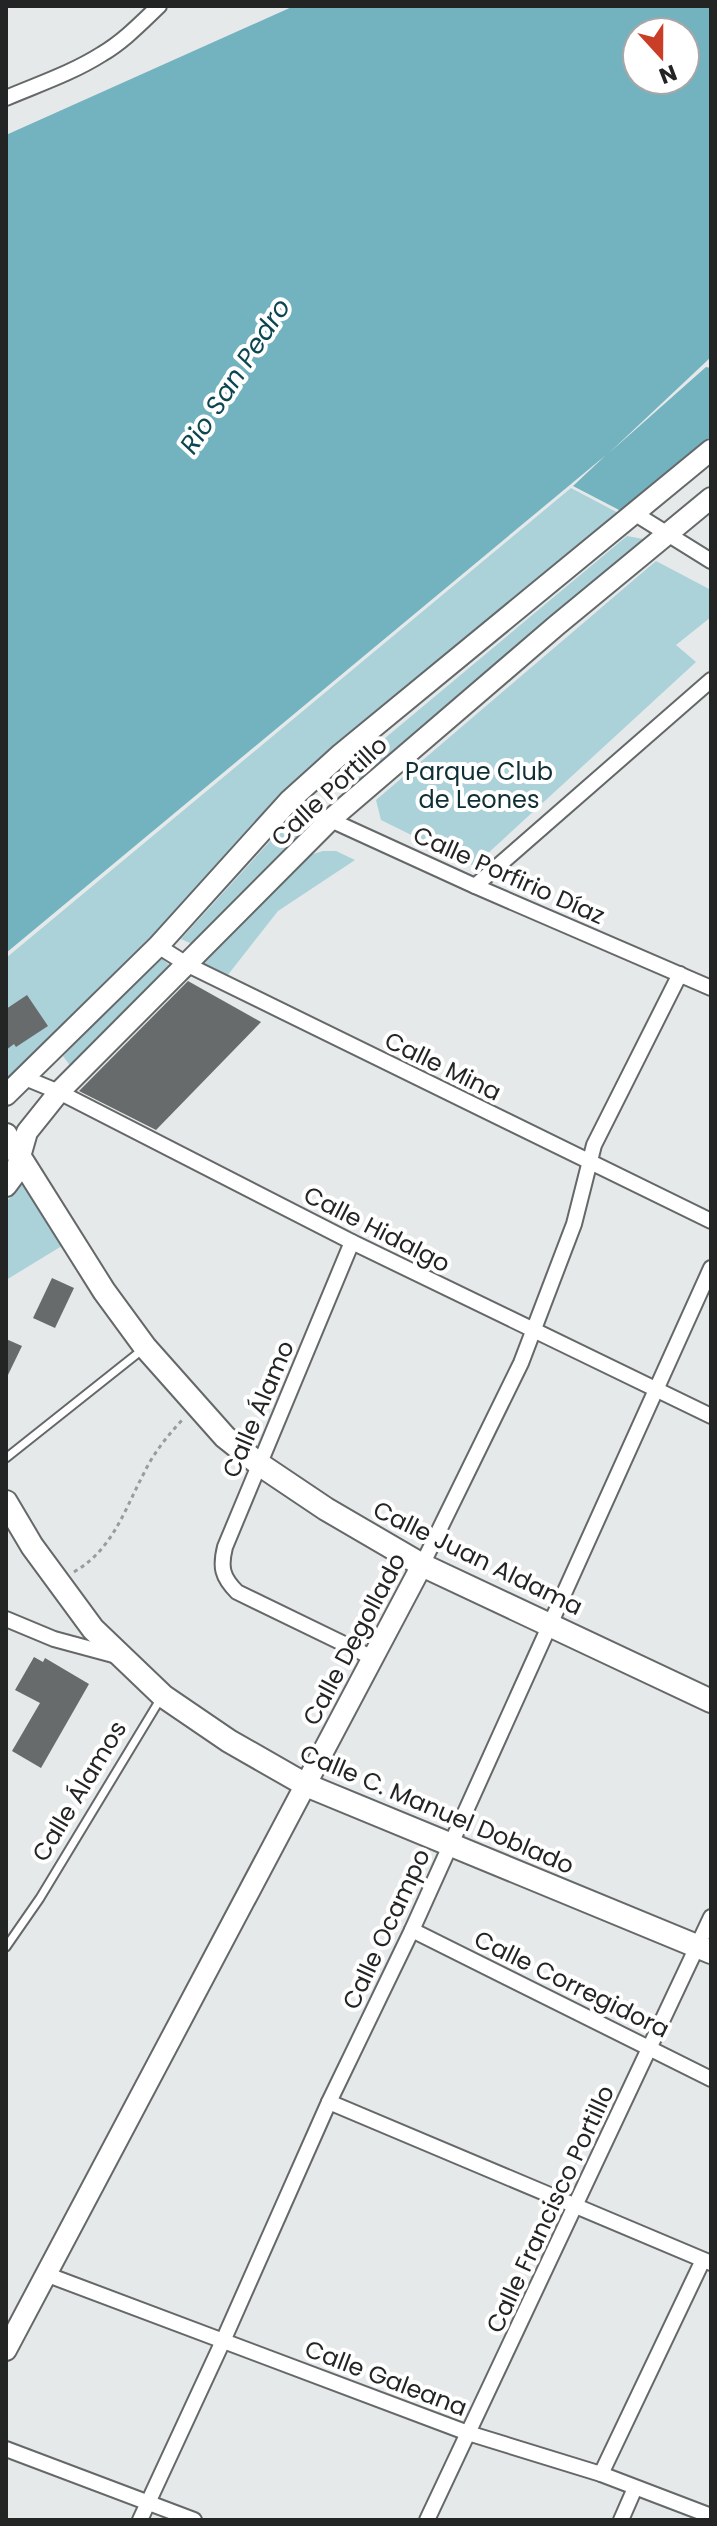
<svg xmlns="http://www.w3.org/2000/svg" width="717" height="2526" viewBox="0 0 717 2526" font-family="Poppins,sans-serif">
<rect width="100%" height="100%" fill="#e5e9ea"/>
<g fill="#abd1d9">
<polygon points="571,488 624,516 519,602 174,921 6,1082 6,958"/>
<polygon points="627,536 643,539 353,790 336,779"/>
<polygon points="656,561 711,590 711,617 676,645 696,662 474,866 381,820 376,800"/>
<polygon points="283,827 298,837 192,944 181,939"/>
<polygon points="323,851 336,851 355,860 278,911 227,976 202,965 302,862 313,854"/>
<polygon points="161,957 169,965 71,1067 63,1056"/>
<polygon points="24,1175 65,1244 6,1280 6,1202 19,1188"/>
</g>
<path fill="#73b3c0" fill-rule="evenodd" d="M 294,6 L 711,6 L 711,357 L 609,453 L 706,367 L 711,368 L 711,436 L 621,511 L 573,486 L 606,455 L 6,953 L 6,135 ZM 637,32 L 685,32 L 685,80 L 637,80 Z"/>
<g fill="#686b6c">
<polygon points="188,981 261,1022 156,1130 79,1091"/>
<polygon points="27,995 48,1026 16,1047 14,1044 6,1050 6,1009"/>
<polygon points="52,1278 74,1288 55,1328 33,1318"/>
<polygon points="6,1339 22,1346 6,1379"/>
<polygon points="34,1657 43,1662 45,1658 89,1684 41,1768 12,1751 40,1703 15,1690"/>
</g>
<g fill="none" stroke-linecap="round" stroke-linejoin="round">
<g stroke="#656869" stroke-width="11">
<g id="lane">
<polyline points="6,1458 142,1350"/>
<polyline points="6,1947 40,1898 161,1698"/>
</g>
</g>
<g stroke="#656869" stroke-width="18">
<g id="street">
<path d="M 6,98 C 39,84 72,73 102,54 C 124,41 141,23 159,6"/>
<polyline points="634,513 711,561"/>
<polyline points="289,801 475,886 711,988"/>
<polyline points="475,886 711,680"/>
<polyline points="158,946 188,965 711,1221"/>
<polyline points="25,1078 59,1092 352,1242 711,1416"/>
<path d="M 352,1242 L 225,1547 C 220,1567 222,1577 237,1592 L 373,1658"/>
<polyline points="422,1565 521,1363 574,1224 594,1145 680,974"/>
<polyline points="6,1619 54,1639 117,1656"/>
<polyline points="412,1930 711,2079"/>
<polyline points="329,2102 711,2263"/>
<polyline points="48,2275 468,2433 601,2474 711,2516"/>
<polyline points="6,2449 194,2520"/>
<polyline points="601,2474 703,2260"/>
<polyline points="140,2520 223,2341 329,2102 412,1930 711,1268"/>
<polyline points="427,2520 711,1917"/>
<polyline points="621,2520 635,2488"/>
</g>
</g>
<g stroke="#656869" stroke-width="24">
<g id="secondary">
<polyline points="6,1095 158,946 289,801 341,754 711,450"/>
<polyline points="6,1186 15,1174 27,1132 59,1092 331,819 557,625 711,498"/>
<polyline points="6,2350 422,1565"/>
</g>
</g>
<g stroke="#656869" stroke-width="26">
<g id="primary">
<polyline points="6,1135 104,1291 145,1347 225,1437 259,1464 326,1509 422,1565 711,1701"/>
<polyline points="6,1502 32,1546 93,1629 163,1696 229,1741 306,1785 711,1952"/>
</g>
</g>
<path stroke="#999c9d" stroke-width="3" stroke-dasharray="4 4" stroke-linecap="butt" d="M 74,1572 C 113,1549 124,1511 144,1473 C 154,1452 169,1434 184,1418"/>
<use href="#lane" stroke="#fff" stroke-width="7"/>
<use href="#street" stroke="#fff" stroke-width="14"/>
<use href="#secondary" stroke="#fff" stroke-width="20"/>
<use href="#primary" stroke="#fff" stroke-width="22"/>
</g>
<g text-anchor="middle" dominant-baseline="central" stroke-width="8" stroke-linejoin="round" paint-order="stroke">
<g font-size="24" fill="#0e2f35" stroke="#fff">
<text x="479" y="771">Parque Club<tspan x="479" dy="28">de Leones</tspan></text>
</g>
<g font-size="24" fill="#232424" stroke="#fff">
<text transform="translate(329 791) rotate(-43)">Calle Portillo</text>
<text transform="translate(509 875) rotate(24)">Calle Porfirio Díaz</text>
<text transform="translate(443 1066) rotate(26)">Calle Mina</text>
<text transform="translate(377 1229) rotate(27)">Calle Hidalgo</text>
<text transform="translate(258 1409) rotate(-67)">Calle Álamo</text>
<text transform="translate(478 1558) rotate(26)">Calle Juan Aldama</text>
<text transform="translate(354 1639) rotate(-62)">Calle Degollado</text>
<text transform="translate(79 1791) rotate(-59)">Calle Álamos</text>
<text transform="translate(437 1809) rotate(23)">Calle C. Manuel Doblado</text>
<text transform="translate(386 1929) rotate(-65)">Calle Ocampo</text>
<text transform="translate(572 1984) rotate(26)">Calle Corregidora</text>
<text transform="translate(550 2209) rotate(-65)">Calle Francisco Portillo</text>
<text transform="translate(386 2378) rotate(21)">Calle Galeana</text>
</g>
<g font-size="26" font-style="italic" fill="#0c4751" stroke="#fff">
<text transform="translate(235 376) rotate(-57)">Rio San Pedro</text>
</g>
</g>
<rect width="717" height="2526" fill="none" stroke="#232424" stroke-width="16"/>
<g transform="translate(661 56) rotate(159)"><circle r="38" fill="#ffffff" stroke="#a7a7a7" stroke-width="2"/>
<path d="M0-6L14 30L0 20L-14 30Z" fill="#ca3e28"/>
<text y="-12" font-size="22" font-weight="bold" text-anchor="middle" fill="#232424">N</text>
</g>
</svg>
